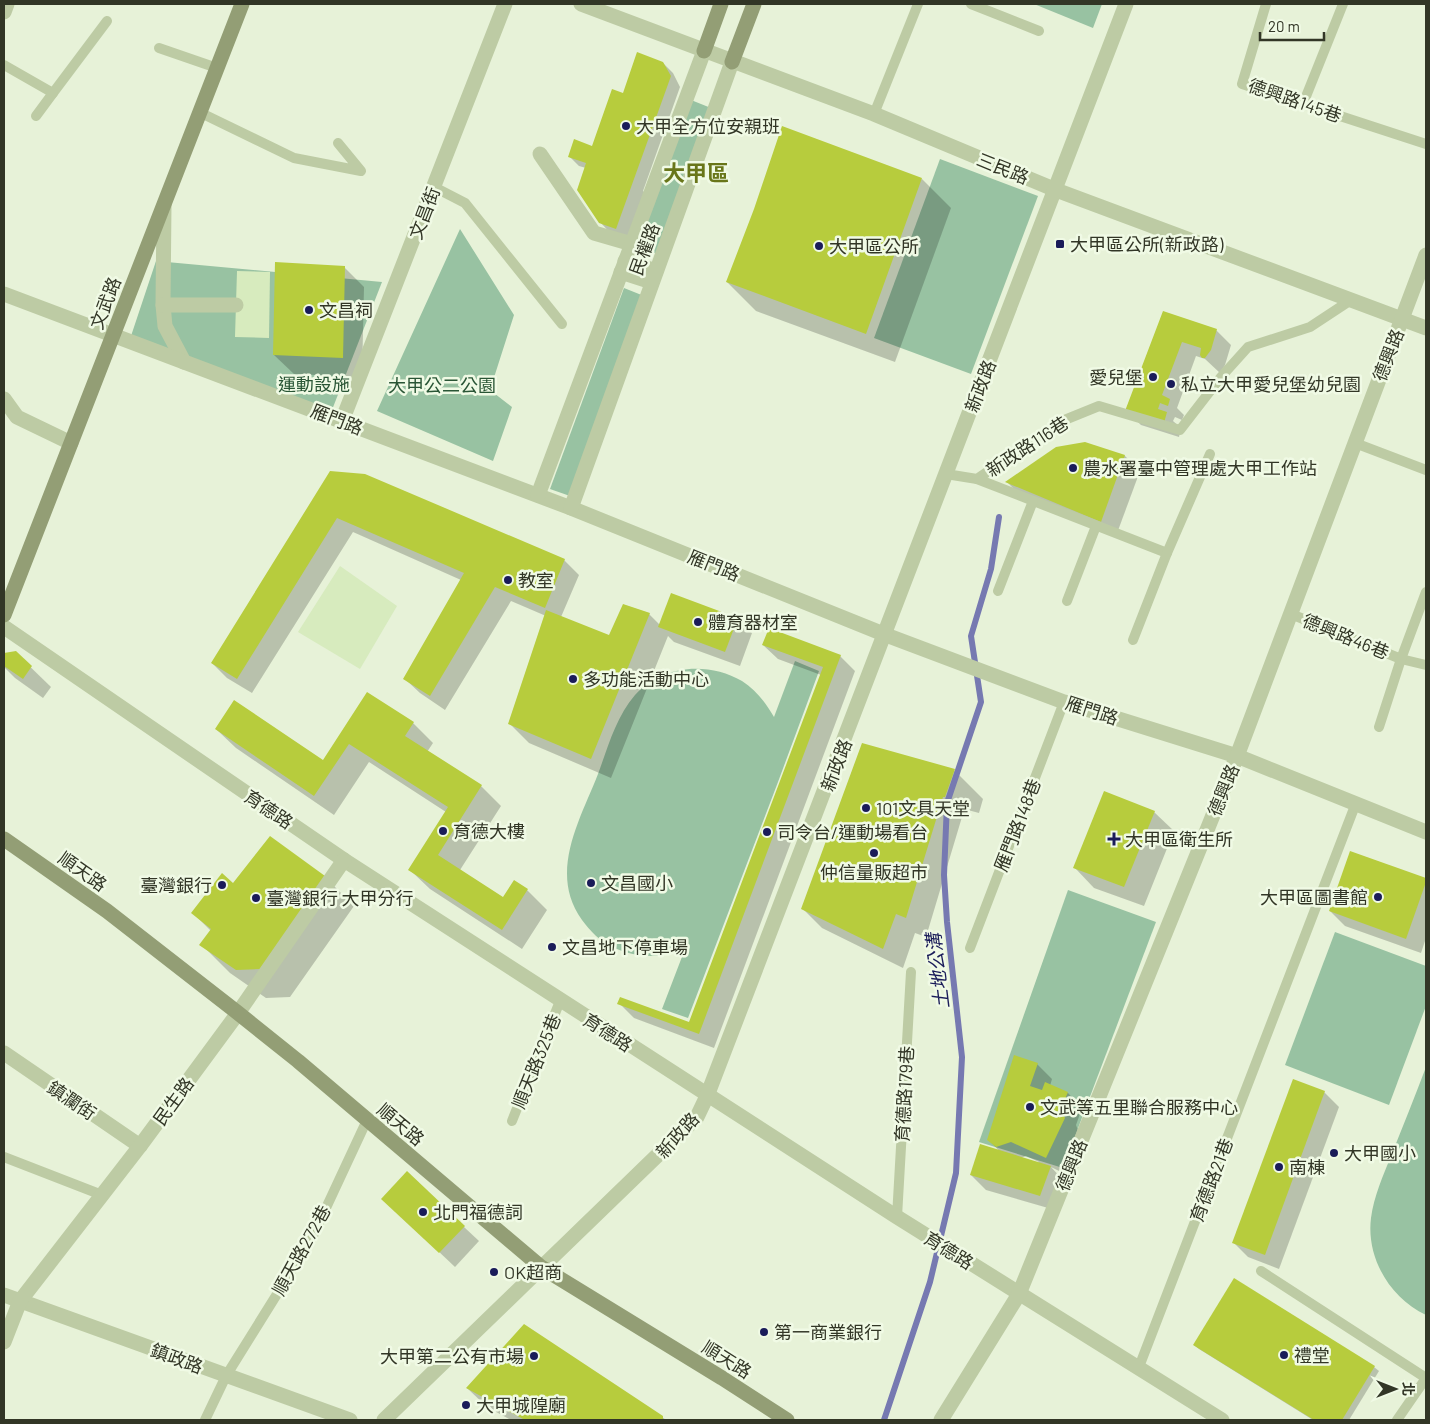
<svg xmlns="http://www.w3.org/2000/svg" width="1430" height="1424" viewBox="0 0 1430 1424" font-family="Barlow,'Noto Sans TC',sans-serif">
<rect width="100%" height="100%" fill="#e7f2d8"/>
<g fill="#98c2a2">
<polygon points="1034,4 1102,4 1093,28"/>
<polygon points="691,100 711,108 658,254 638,247"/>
<polygon points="940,159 1038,196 971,374 874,338"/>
<polygon points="460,229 514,315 490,390 512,407 493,461 377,411"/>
<polygon points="156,261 382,282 330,415 130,339"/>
<polygon points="624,288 644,296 570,496 550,489"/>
<path d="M 795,661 L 819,671 L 778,782 L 688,1018 L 662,1009 L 685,949 C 660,959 637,958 612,947 C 600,941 590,931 582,920 C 548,873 580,820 598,774 C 608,747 616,717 635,695 C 661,665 708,661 742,681 C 756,690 766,703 774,717 Z"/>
<polygon points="1068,890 1156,922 1063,1168 979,1142"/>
<polygon points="1335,932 1426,966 1426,1006 1389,1105 1285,1065"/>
<path d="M 1426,1067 L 1426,1315 C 1390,1298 1366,1258 1371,1218 C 1374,1196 1383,1176 1391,1156 C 1403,1126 1415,1096 1426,1067 Z"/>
</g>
<g fill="#d7ebbe">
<polygon points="237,271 270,272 269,338 235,337"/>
<polygon points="340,566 397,606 360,669 298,632"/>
</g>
<g fill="#0003" fill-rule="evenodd">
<polygon points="663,63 673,73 680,87 643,191 648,196 631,243 615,238 600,222 586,168 579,166 569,156 593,148 623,95"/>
<polygon points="922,179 951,208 895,362 756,311 727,282"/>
<polygon points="344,267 364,287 362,377 294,374 274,355"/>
<polygon points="1163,313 1216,330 1231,345 1225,365 1220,373 1205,359 1196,356 1177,408 1184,415 1182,420 1175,417 1173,421 1181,428 1179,437 1141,425 1126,410"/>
<polygon points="1085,443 1125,456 1140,471 1116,536 1021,496 1007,482"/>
<polygon points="331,473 564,560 579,575 561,617 610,637 649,614 660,625 737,619 752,633 740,666 674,642 668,636 611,778 529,743 509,723 546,616 511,601 445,710 420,693 405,679 461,580 353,532 252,693 227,678 212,663"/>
<polygon points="763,645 840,656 855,671 714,1048 634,1018 619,1003 689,1024 821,675 778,659"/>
<polygon points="16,653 51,687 43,698 15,678 4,667 4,654"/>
<polygon points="367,694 413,723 433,743 427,752 481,786 501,806 460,870 503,898 514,882 527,890 547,910 522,949 430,889 410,870 446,812 369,762 334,815 236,748 216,729 323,762"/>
<polygon points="954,770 983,799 979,813 949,805 962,817 926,937 915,933 903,968 822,928 802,908"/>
<polygon points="1154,812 1174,831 1144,906 1094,888 1075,868"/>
<polygon points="1351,852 1426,879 1426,938 1421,953 1345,926 1330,911"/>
<polygon points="325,877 354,906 290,997 266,998 230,973 201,944 211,931 193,913 233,885"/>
<path d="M 1037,1064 L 1052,1079 L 1050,1086 L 1068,1093 L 1082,1108 L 1076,1125 L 1079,1133 L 1061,1172 L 1051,1167 L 1065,1182 L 1055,1210 L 986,1190 L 971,1175 L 1000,1152 L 989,1140 ZM 1026,1156 L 1039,1162 L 1038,1163 L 1021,1158 Z"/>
<polygon points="1324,1092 1339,1107 1279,1269 1248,1257 1233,1242"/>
<polygon points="398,1213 464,1227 479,1241 455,1267"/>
<polygon points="1194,1345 1374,1367 1379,1371 1349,1420 1313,1420 1199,1349"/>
<polygon points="467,1388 662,1417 666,1420 511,1420 487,1407"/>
</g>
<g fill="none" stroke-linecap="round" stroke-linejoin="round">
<polyline stroke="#7679b1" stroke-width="6" points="884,1420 930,1282 956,1173 962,1057 947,922 944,875 947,803 981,702 971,636 991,569 999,517"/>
</g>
<g fill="#b7cc3d">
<polygon points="637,52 663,62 671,76 616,229 599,223 577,190 586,163 568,157 574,139 592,146 612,89 623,93"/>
<polygon points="782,126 922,178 866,334 726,282 754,209"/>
<polygon points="275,262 345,266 343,358 273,355"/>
<polygon points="1163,311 1217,329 1211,350 1205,358 1202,358 1200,355 1201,348 1182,342 1162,395 1170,399 1168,406 1160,403 1158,409 1167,412 1164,423 1125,411"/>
<polygon points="1085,442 1125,455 1101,522 1005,482 1056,447"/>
<polygon points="330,471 365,474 565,559 545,608 495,587 430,696 403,679 464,573 337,518 237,679 211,663"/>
<polygon points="671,593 738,618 725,652 658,627"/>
<polygon points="623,604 650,613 591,759 508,724 546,610 609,635"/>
<polygon points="769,628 841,655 699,1034 617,1004 620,997 689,1022 823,667 762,645"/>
<polygon points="16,651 32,666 23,679 4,666 4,653"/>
<polygon points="367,692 414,722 405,736 482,785 438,855 503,897 514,880 528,889 502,930 408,870 448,807 349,744 314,796 215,729 234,700 323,760"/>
<polygon points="862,743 955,769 945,797 943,797 906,918 896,914 883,949 801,909"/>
<polygon points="1104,791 1155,811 1124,887 1073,868"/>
<polygon points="270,836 325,876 260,969 236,970 199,945 211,929 191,913 222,873 233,883"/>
<polygon points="1350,851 1426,878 1426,882 1406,939 1329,911"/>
<polygon points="1014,1055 1038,1063 1030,1086 1042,1090 1045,1082 1068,1092 1061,1109 1065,1118 1046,1158 1011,1142 996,1147 987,1140"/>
<polygon points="1293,1079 1325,1091 1265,1255 1232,1243"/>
<polygon points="980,1144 1051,1166 1040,1196 970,1175"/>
<polygon points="407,1171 465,1226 439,1253 381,1199"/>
<polygon points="1234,1278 1375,1366 1342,1420 1314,1420 1193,1345"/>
<polygon points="524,1324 663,1416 663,1420 522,1420 523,1419 466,1388"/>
</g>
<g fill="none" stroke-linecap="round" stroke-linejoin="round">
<g stroke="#bdcba4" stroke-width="10">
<polyline points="971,4 1039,31"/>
<polyline points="1266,4 1242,84 1426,144"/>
<polyline points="159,48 217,68"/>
<polyline points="4,65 53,93 107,21"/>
<polyline points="1303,104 1343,4"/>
<polyline points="199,112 294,158 361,171 338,143"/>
<polyline points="874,114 918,4"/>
<polyline points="36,116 53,93"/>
<polyline points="434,187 465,203 562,324"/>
<polyline points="1355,443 1426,470"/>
<polyline points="946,474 977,479 1062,421 1099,406 1180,430 1221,377 1248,347 1310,327 1351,300"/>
<polyline points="977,479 1167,553"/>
<polyline points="998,591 1033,501"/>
<polyline points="1067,601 1096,526"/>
<polyline points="1291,614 1401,659 1426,665"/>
<polyline points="1133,640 1167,553 1210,454"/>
<polyline points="1379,727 1401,659 1426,592"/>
<polyline points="970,948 1064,702"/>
<polyline points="512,1121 560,1001"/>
<polyline points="4,1157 102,1195"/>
<polyline points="897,1217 911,972"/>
<polyline points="1261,1271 1426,1378"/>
<polyline points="1139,1367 1356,803"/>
<polyline points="205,1420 226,1376 312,1238 367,1120"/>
<polyline points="1397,1420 1426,1378"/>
</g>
<g stroke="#bdcba4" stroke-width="15">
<polyline points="581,4 874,114 1056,190 1426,328"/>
<polyline points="4,12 7,4"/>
<polyline points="540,154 594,233 632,244"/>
<polyline points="164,205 163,305 165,326 184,362"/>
<polyline points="625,261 656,271"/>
<polyline points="621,272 652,282"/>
<polyline points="4,294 571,508 886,635 1064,702 1237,756 1426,832"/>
<polyline points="163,305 236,305"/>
<polyline points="4,399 17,417 71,443"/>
<polyline points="342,421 505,4"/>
<polyline points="538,495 704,51"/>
<polyline points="571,508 732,62"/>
<polyline points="4,627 344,860 897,1217 1222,1420"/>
<polyline points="4,1053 140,1146"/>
<polyline points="4,1295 350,1420"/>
<polyline points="4,1342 20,1301 140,1146 238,1013 344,860"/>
<path d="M 384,1420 L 697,1117 L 707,1096 C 848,732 988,368 1126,4"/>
<polyline points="941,1420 1019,1294 1237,756 1426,255"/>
</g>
<g stroke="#939e75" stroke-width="15">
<polyline points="704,51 721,4"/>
<polyline points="732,62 754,4"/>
<polyline points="4,615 242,4"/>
<polyline points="4,839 107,911 238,1013 298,1061 541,1267 722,1378 787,1420"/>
</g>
</g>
<g fill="#1a1c59" stroke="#f0fae5" stroke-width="2">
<circle cx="626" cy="126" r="5"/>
<rect x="1055" y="239" width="10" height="10" rx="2.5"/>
<circle cx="819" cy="246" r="5"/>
<circle cx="309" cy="310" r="5"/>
<circle cx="1153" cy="377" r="5"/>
<circle cx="1171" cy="384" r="5"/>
<circle cx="1073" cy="468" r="5"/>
<circle cx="508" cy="580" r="5"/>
<circle cx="698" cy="622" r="5"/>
<circle cx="573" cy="679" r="5"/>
<circle cx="866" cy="808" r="5"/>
<circle cx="443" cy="831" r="5"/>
<circle cx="767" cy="832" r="5"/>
<path d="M1111.5 831.5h5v5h5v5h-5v5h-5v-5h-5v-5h5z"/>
<circle cx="874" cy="853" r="5"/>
<circle cx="591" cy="883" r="5"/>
<circle cx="222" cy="885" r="5"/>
<circle cx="1378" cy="897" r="5"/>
<circle cx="256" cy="898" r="5"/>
<circle cx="552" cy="947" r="5"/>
<circle cx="1030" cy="1107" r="5"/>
<circle cx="1334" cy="1153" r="5"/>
<circle cx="1279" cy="1167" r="5"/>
<circle cx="423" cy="1212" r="5"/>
<circle cx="494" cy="1272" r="5"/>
<circle cx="764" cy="1332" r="5"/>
<circle cx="1284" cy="1355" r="5"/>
<circle cx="534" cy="1356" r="5"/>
<circle cx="466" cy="1405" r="5"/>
</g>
<g text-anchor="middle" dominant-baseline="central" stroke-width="5" stroke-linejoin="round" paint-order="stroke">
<g font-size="18" fill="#323626" stroke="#f0fae5">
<text transform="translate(1295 100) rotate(19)">德興路145巷</text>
<text transform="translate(1003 168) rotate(22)">三民路</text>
<text transform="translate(424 213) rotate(-69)">文昌街</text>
<text transform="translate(644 249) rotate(-70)">民權路</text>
<text transform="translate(105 303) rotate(-69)">文武路</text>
<text transform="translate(1388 355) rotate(-69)">德興路</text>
<text transform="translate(980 386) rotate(-69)">新政路</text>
<text transform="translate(337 419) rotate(21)">雁門路</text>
<text transform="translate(1027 446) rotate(-33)">新政路116巷</text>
<text transform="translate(714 565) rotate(22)">雁門路</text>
<text transform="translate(1346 636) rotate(22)">德興路46巷</text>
<text transform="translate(1092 710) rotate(18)">雁門路</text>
<text transform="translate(836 765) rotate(-69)">新政路</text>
<text transform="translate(1223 790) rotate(-68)">德興路</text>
<text transform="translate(269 809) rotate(34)">育德路</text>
<text transform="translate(1017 825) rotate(-69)">雁門路148巷</text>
<text transform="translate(83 871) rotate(35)">順天路</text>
<text transform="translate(608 1032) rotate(33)">育德路</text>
<text transform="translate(536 1061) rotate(-68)">順天路325巷</text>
<text transform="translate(904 1094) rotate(-87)">育德路179巷</text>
<text transform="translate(72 1100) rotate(34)">鎮瀾街</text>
<text transform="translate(173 1101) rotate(-54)">民生路</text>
<text transform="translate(401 1124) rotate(40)">順天路</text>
<text transform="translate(677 1135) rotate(-48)">新政路</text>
<text transform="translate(1071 1165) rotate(-68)">德興路</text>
<text transform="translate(1211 1180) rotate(-69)">育德路21巷</text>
<text transform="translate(301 1250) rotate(-61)">順天路272巷</text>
<text transform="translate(949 1250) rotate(32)">育德路</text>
<text transform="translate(177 1358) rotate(20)">鎮政路</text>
<text transform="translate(727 1359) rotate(32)">順天路</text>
</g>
<g font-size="18" fill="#323626" stroke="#f0fae5" text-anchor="start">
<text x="636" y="126">大甲全方位安親班</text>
<text x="1070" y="244">大甲區公所(新政路)</text>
<text x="829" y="246">大甲區公所</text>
<text x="319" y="310">文昌祠</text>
<text x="1143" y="377" text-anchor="end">愛兒堡</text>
<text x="1181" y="384">私立大甲愛兒堡幼兒園</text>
<text x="1083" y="468">農水署臺中管理處大甲工作站</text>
<text x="518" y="580">教室</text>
<text x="708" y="622">體育器材室</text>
<text x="583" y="679">多功能活動中心</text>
<text x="876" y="808">101文具天堂</text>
<text x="453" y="831">育德大樓</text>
<text x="777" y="832">司令台/運動場看台</text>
<text x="1125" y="839">大甲區衛生所</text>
<text x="874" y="872" text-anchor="middle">仲信量販超市</text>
<text x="601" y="883">文昌國小</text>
<text x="212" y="885" text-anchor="end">臺灣銀行</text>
<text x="1368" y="897" text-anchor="end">大甲區圖書館</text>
<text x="266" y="898">臺灣銀行 大甲分行</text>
<text x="562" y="947">文昌地下停車場</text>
<text x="1040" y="1107">文武等五里聯合服務中心</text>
<text x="1344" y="1153">大甲國小</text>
<text x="1289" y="1167">南棟</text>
<text x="433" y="1212">北門福德詞</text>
<text x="504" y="1272">OK超商</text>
<text x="774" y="1332">第一商業銀行</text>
<text x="1294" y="1355">禮堂</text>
<text x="524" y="1356" text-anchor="end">大甲第二公有市場</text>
<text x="476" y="1405">大甲城隍廟</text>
</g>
<g font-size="18" fill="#295535" stroke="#f0fae5">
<text x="314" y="384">運動設施</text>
<text x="442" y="385">大甲公二公園</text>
</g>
<g font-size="19" font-style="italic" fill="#1a1c59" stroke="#f0fae5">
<text transform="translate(937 971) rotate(-97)">土地公溝</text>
</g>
<g font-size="22" font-weight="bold" fill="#69761a" stroke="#f0fae5">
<text x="696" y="172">大甲區</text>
</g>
</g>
<rect width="1430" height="1424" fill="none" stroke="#323626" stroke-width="10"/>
<g transform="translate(1395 1389) rotate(90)" stroke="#f0fae5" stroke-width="4" paint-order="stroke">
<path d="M0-4L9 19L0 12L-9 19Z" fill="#323626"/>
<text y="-8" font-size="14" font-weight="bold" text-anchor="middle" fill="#323626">北</text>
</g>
<path d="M1260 32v8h64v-8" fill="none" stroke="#323626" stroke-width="2.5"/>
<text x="1268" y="32" font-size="15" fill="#323626" stroke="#f0fae5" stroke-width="4" paint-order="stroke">20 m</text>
</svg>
